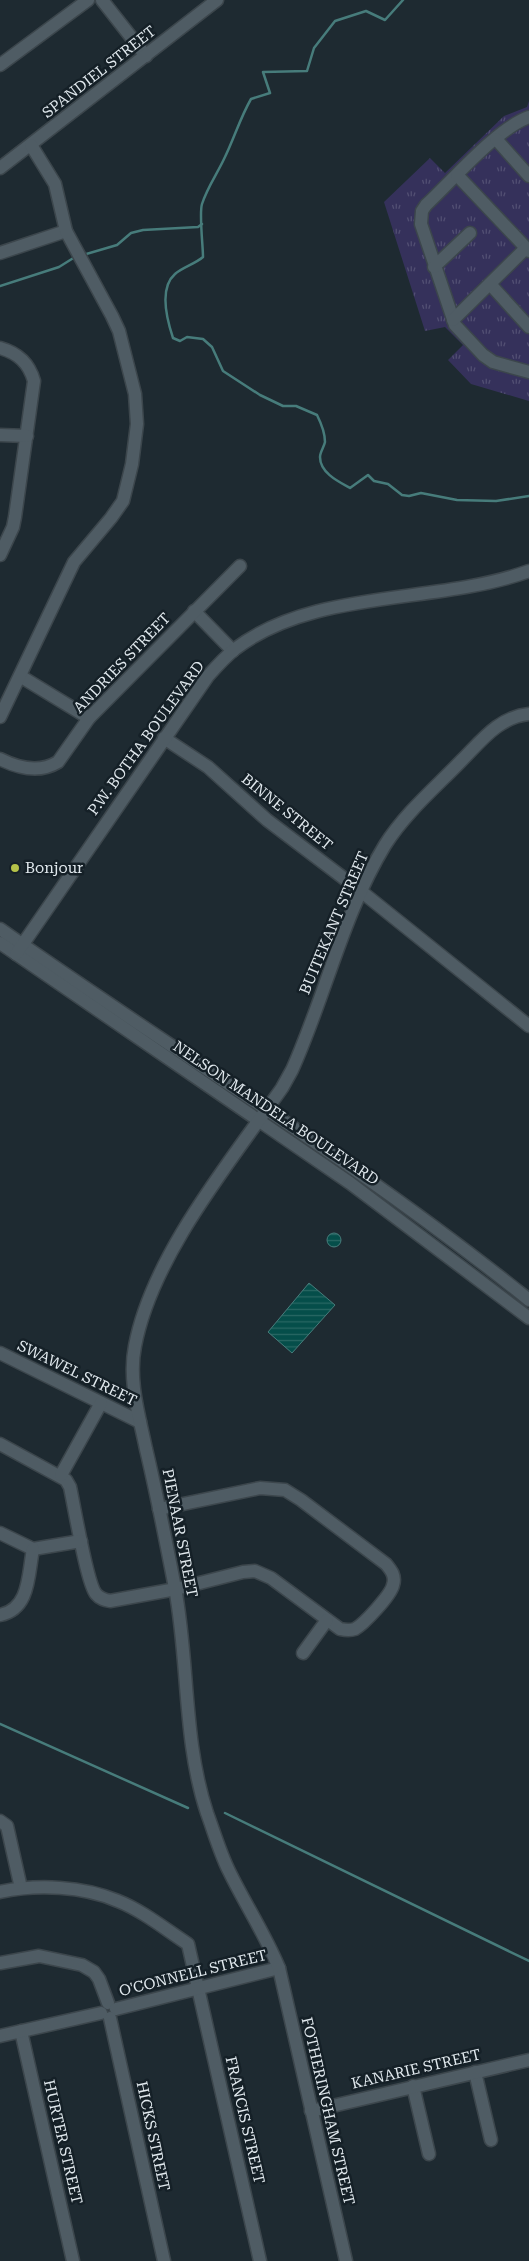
<svg xmlns="http://www.w3.org/2000/svg" width="529" height="2261" viewBox="0 0 529 2261" font-family="'Roboto Serif',serif">
<defs>
<pattern id="grass-tufts" width="24" height="20" patternUnits="userSpaceOnUse" patternTransform="scale(1.25)"><rect width="24" height="20" fill="#35315b"/><path d="M3 7l-1-3M5 7V3M7 7l1-3M15 17l-1-3M17 17v-4M19 17l1-3" fill="none" stroke="#524f73"/></pattern>
<pattern id="water-rules" width="6" height="5" patternUnits="userSpaceOnUse" patternTransform="scale(1.25)"><rect width="6" height="5" fill="#054e4a"/><path d="M0 2.5h6" fill="none" stroke="#296864"/></pattern>
</defs>
<rect width="100%" height="100%" fill="#1e2a31"/>
<polygon fill="url(#grass-tufts)" points="529,101 529,401 471,384 448,360 463,345 445,327 425,331 384,202 430,158 445,173 504,116 527,107"/>
<g fill="url(#water-rules)" stroke="#477c7b">
<circle cx="334" cy="1240" r="7"/>
<polygon points="309,1283 335,1305 292,1353 268,1332"/>
</g>
<g fill="none" stroke-linecap="round" stroke-linejoin="round">
<g stroke="#477c7b" stroke-width="2.5">
<path d="M 403,0 L 385,20 L 366,11 L 335,21 L 314,48 L 307,71 L 263,72 L 270,93 L 251,99 C 240,118 234,139 224,159 C 217,174 207,188 202,204 C 199,213 203,246 203,257 C 195,264 181,268 175,274 C 159,288 167,320 173,338 L 180,341 L 187,337 L 203,339 L 212,347 L 223,371 L 260,395 L 283,406 L 296,406 L 317,415 C 321,423 325,432 325,442 C 324,447 320,452 320,457 C 320,473 339,482 350,488 L 368,475 L 374,481 L 388,484 L 402,495 L 409,496 L 421,493 L 457,500 L 496,501 L 529,496"/>
<polyline points="83,255 117,245 131,233 143,230 198,227 202,224"/>
<polyline points="0,286 59,267 75,257"/>
<polyline points="0,1724 188,1808"/>
<polyline points="225,1813 529,1961"/>
</g>
<g stroke="#3c464c" stroke-width="15">
<g id="minor">
<polyline points="102,0 146,56"/>
<polyline points="0,65 88,0"/>
<path d="M 529,117 C 496,129 453,180 426,205 L 422,211 L 421,224 L 455,325 L 483,355 L 493,362 L 529,372"/>
<polyline points="496,139 529,176"/>
<polyline points="0,168 217,0"/>
<polyline points="457,175 529,251"/>
<polyline points="0,253 66,231"/>
<polyline points="434,267 470,233"/>
<polyline points="490,284 529,327"/>
<polyline points="453,320 526,248"/>
<path d="M 0,348 C 18,353 29,363 34,381 L 15,517 L 13,527 L 0,555"/>
<polyline points="0,435 27,436"/>
<polyline points="194,611 233,651"/>
<polyline points="20,676 89,718"/>
<polyline points="0,717 74,562 111,518 123,501 132,464 137,424 135,394 119,331 112,316 66,231 55,184 31,145"/>
<polyline points="164,738 208,767 267,820 362,892 529,1026"/>
<path d="M 0,759 C 18,768 40,773 58,762 L 89,718 L 240,566"/>
<path d="M 0,929 C 176,1053 361,1164 529,1300"/>
<polyline points="0,943 350,1183 529,1318"/>
<path d="M 16,954 L 208,676 C 216,667 225,657 235,649 C 315,588 436,605 529,571"/>
<polyline points="0,1353 140,1422"/>
<path d="M 0,1444 L 66,1480 L 70,1487 C 74,1505 87,1584 96,1594 C 100,1599 105,1600 110,1601 L 176,1589 L 243,1572 L 255,1571 L 271,1578 L 340,1629 C 345,1630 349,1631 355,1629 C 364,1624 391,1595 393,1585 C 396,1576 391,1570 386,1564 L 301,1500 L 285,1490 L 260,1488 L 159,1509"/>
<polyline points="61,1475 101,1403"/>
<polyline points="0,1533 33,1549 81,1541"/>
<path d="M 0,1615 C 30,1609 28,1575 33,1549"/>
<polyline points="303,1653 327,1620"/>
<polyline points="0,1821 7,1826 21,1888"/>
<path d="M 0,1892 C 37,1884 83,1886 118,1901 C 143,1911 165,1929 188,1944 L 260,2261"/>
<polyline points="0,1963 39,1956 82,1965 94,1972 99,1979 108,2003"/>
<polyline points="116,2009 279,1968"/>
<polyline points="110,2018 164,2261"/>
<polyline points="21,2031 73,2261"/>
<polyline points="0,2036 101,2013"/>
<polyline points="475,2072 491,2140"/>
<polyline points="413,2086 429,2154"/>
<polyline points="311,2111 529,2060"/>
<path d="M 346,2261 L 279,1968 C 265,1934 245,1904 229,1871 C 220,1853 214,1832 207,1813 C 183,1741 189,1662 175,1588 C 166,1542 157,1495 146,1449 C 139,1415 128,1380 135,1346 C 152,1256 230,1162 282,1088 L 292,1070 C 325,997 343,914 385,845 C 405,813 436,787 462,760 C 482,740 499,717 529,714"/>
</g>
</g>
<use href="#minor" stroke="#4f5c64" stroke-width="12"/>
</g>
<circle fill="#b5c249" stroke="#152027" stroke-width="2" cx="15" cy="868" r="5"/>
<g text-anchor="middle" dominant-baseline="central" stroke-width="5" stroke-linejoin="round" paint-order="stroke">
<g font-size="15" fill="#e1e9ee" stroke="#152027">
<text transform="translate(99 72) rotate(-38)">SPANDIEL STREET</text>
<text transform="translate(122 663) rotate(-46)">ANDRIES STREET</text>
<text transform="translate(146 738) rotate(-54)">P.W. BOTHA BOULEVARD</text>
<text transform="translate(287 812) rotate(39)">BINNE STREET</text>
<text transform="translate(334 923) rotate(-67)">BUITEKANT STREET</text>
<text transform="translate(276 1113) rotate(34)">NELSON MANDELA BOULEVARD</text>
<text transform="translate(77 1373) rotate(26)">SWAWEL STREET</text>
<text transform="translate(180 1533) rotate(79)">PIENAAR STREET</text>
<text transform="translate(193 1973) rotate(-14)">O'CONNELL STREET</text>
<text transform="translate(416 2069) rotate(-13)">KANARIE STREET</text>
<text transform="translate(328 2111) rotate(77)">FOTHERINGHAM STREET</text>
<text transform="translate(245 2120) rotate(77)">FRANCIS STREET</text>
<text transform="translate(153 2136) rotate(78)">HICKS STREET</text>
<text transform="translate(63 2142) rotate(77)">HURTER STREET</text>
</g>
<g font-size="15" fill="#e1e9ee" stroke="#152027" text-anchor="start">
<text x="25" y="868">Bonjour</text>
</g>
</g>
</svg>
